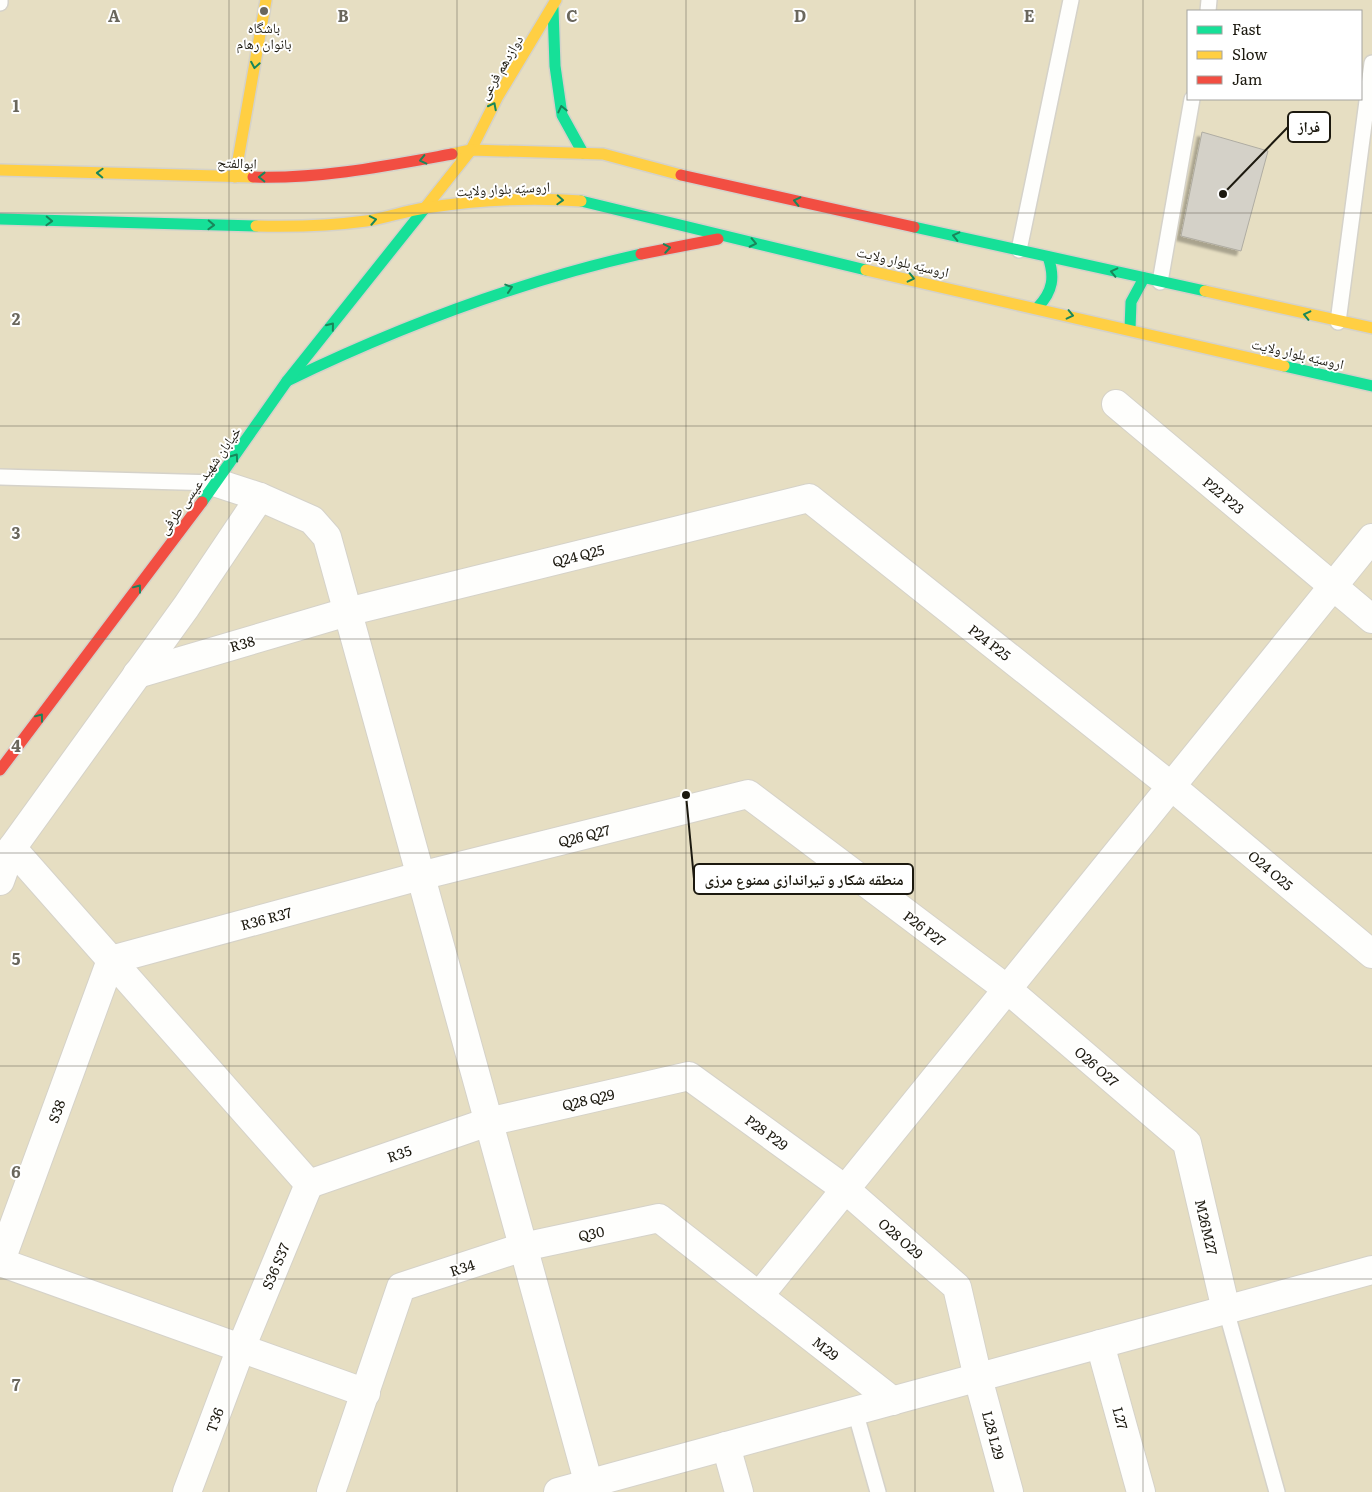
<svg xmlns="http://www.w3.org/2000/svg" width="1372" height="1492" viewBox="0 0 1372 1492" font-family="Literata,'Noto Naskh Arabic',serif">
<defs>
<filter id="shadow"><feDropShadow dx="-4.5" dy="4.5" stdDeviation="1" flood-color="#0004"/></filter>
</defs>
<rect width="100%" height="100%" fill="#faf7ed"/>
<path fill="#e6dec2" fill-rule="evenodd" d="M 0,0 L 1372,0 L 1372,1492 L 0,1492 ZM 1188,11 L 1361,11 L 1361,99 L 1188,99 Z"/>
<polygon fill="#d4d1c8" stroke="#afaca2" filter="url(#shadow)" points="1202,132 1268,151 1241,251 1181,236"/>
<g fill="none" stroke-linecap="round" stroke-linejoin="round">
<g stroke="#d5d2c9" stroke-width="18">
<g id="lane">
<polyline points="0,3 0,0"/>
<polyline points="1208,11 1209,0"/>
<polyline points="1019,250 1071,0"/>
<polyline points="1160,282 1192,99"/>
<polyline points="1338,322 1372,63"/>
<polyline points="0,477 217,483"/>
<polyline points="1226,1310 1277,1492"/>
<polyline points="855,1411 878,1492"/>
</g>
</g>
<g stroke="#d5d2c9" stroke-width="30">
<g id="street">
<polyline points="1116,404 1372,619"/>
<polyline points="217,483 260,497 312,520 327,537 591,1492"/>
<polyline points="137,674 347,612 809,498 1171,786 1372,954"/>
<polyline points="12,848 309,1184"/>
<polyline points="0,881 12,848 186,607 260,497"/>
<polyline points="309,1184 488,1122 689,1076 845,1189 957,1287 978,1378 1009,1492"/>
<polyline points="0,1262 366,1393"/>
<polyline points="0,1263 111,960 420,876 748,794 1007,989 1187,1143 1226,1310"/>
<polyline points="759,1296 1372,538"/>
<polyline points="1100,1344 1141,1492"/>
<polyline points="726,1446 739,1492"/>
<polyline points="187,1492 241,1348 309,1184"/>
<polyline points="331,1492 401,1287 523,1247 659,1218 893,1401"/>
<polyline points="558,1492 1372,1270"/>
</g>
</g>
<g stroke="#d5d2c9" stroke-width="14">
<g id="fast">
<polyline points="553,8 555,66 562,115 583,153"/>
<polyline points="581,201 866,270"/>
<polyline points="0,219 256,226"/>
<polyline points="914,227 1205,291"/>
<path d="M 1038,307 C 1053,291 1055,277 1048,257"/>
<polyline points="1130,329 1131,302 1144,278"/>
<polyline points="1284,366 1372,386"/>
<path d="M 287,381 C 401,326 517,282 641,254"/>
<polyline points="202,502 287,381 425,208"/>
</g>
</g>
<g stroke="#d5d2c9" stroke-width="14">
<g id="slow">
<polyline points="471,150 497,98 556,0"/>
<polyline points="452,154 471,150 603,154 681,175"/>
<polyline points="0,170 253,177"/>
<polyline points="235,177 266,0"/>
<polyline points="425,208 471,150"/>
<path d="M 256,226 C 293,227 329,226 366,221 C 386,218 405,211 425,208 C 477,200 529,197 581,201"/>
<polyline points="866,270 1284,366"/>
<polyline points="1205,291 1372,328"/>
</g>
</g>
<g stroke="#d5d2c9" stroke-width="14">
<g id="jam">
<polyline points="681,175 914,227"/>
<path d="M 253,177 C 321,179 386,166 452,154"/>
<polyline points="641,254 718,239"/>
<polyline points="0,770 202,502"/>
</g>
</g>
<use href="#lane" stroke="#fefefc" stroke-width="15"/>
<use href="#street" stroke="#fefefc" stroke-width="28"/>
<use href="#fast" stroke="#16e098" stroke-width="11"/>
<use href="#slow" stroke="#ffcf43" stroke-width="11"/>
<use href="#jam" stroke="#f24e42" stroke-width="11"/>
</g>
<defs><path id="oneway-chevron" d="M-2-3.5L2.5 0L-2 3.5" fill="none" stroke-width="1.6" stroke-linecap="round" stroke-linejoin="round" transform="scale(1.25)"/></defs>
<g stroke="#19865a">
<use href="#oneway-chevron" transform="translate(255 65) rotate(100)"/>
<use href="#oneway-chevron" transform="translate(493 106) rotate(-63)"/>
<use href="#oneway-chevron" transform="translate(562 109) rotate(-103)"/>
<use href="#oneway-chevron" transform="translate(423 160) rotate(167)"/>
<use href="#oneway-chevron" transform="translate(100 173) rotate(-178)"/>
<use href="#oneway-chevron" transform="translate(262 177) rotate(-179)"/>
<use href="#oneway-chevron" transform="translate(560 200) rotate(3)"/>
<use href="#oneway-chevron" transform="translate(797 201) rotate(-167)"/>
<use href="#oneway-chevron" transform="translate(373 220) rotate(-11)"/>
<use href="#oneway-chevron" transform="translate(49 221) rotate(2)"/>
<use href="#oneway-chevron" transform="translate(211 225) rotate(2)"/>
<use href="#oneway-chevron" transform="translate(956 236) rotate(-167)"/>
<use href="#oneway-chevron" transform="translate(753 243) rotate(12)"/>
<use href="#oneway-chevron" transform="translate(667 248) rotate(-10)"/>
<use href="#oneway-chevron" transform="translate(1114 272) rotate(-167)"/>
<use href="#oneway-chevron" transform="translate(911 278) rotate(13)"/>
<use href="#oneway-chevron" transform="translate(509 288) rotate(-18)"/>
<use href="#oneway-chevron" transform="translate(1070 315) rotate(13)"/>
<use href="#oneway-chevron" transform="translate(1307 315) rotate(-167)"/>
<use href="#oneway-chevron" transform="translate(331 326) rotate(-51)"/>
<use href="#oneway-chevron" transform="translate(235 457) rotate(-55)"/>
<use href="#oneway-chevron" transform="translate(138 588) rotate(-53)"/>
<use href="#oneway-chevron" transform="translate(40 717) rotate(-53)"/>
</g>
<path fill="none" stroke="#6a675d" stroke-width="1" stroke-opacity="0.55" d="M 229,0 L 229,1492M 457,0 L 457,1492M 686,0 L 686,1492M 915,0 L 915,1492M 1143,0 L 1143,1492M 0,213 L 1372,213M 0,426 L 1372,426M 0,639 L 1372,639M 0,853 L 1372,853M 0,1066 L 1372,1066M 0,1279 L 1372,1279"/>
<circle fill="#6a675d" stroke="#fff" stroke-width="2" cx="264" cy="11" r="5"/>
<g text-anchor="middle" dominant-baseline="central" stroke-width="4" stroke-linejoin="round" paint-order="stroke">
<g font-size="14" fill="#1c190f" stroke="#fff">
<text x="264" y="27">باشگاه<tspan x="264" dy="16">بانوان رهام</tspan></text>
</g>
<g font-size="14" fill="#1c190f" stroke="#fff">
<text transform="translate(500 67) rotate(-59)">دوازدهم فرعی</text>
<text transform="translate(237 162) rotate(2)">ابوالفتح</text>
<text transform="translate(503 188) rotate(-3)">اروسیّه بلوار ولایت</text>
<text transform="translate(903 261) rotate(13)">اروسیّه بلوار ولایت</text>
<text transform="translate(1298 353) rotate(13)">اروسیّه بلوار ولایت</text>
<text transform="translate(199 480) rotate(-54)">خیابان شهید عیسی طرفی</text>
<text transform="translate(1224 495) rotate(40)">P22 P23</text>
<text transform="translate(578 555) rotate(-14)">Q24 Q25</text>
<text transform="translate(990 642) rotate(38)">P24 P25</text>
<text transform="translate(242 643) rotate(-16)">R38</text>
<text transform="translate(584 835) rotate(-14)">Q26 Q27</text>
<text transform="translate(1271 870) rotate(40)">O24 O25</text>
<text transform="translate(266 918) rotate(-15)">R36 R37</text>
<text transform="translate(925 928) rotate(37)">P26 P27</text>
<text transform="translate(1097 1066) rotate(41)">O26 O27</text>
<text transform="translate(588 1099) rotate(-13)">Q28 Q29</text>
<text transform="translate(56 1111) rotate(-70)">S38</text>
<text transform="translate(767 1132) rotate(36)">P28 P29</text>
<text transform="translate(399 1153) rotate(-19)">R35</text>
<text transform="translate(1207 1227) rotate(77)">M26M27</text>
<text transform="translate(591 1233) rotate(-12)">Q30</text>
<text transform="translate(901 1238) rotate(41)">O28 O29</text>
<text transform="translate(275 1266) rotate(-67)">S36 S37</text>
<text transform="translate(462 1267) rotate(-18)">R34</text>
<text transform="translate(826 1348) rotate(38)">M29</text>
<text transform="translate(1121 1418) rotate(75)">L27</text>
<text transform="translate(214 1420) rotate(-70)">T36</text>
<text transform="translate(994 1435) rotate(75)">L28 L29</text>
</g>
</g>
<g font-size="16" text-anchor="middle" font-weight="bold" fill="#6a675d" stroke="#fff" stroke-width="4" stroke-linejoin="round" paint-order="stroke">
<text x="114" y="22">A</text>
<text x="343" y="22">B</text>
<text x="572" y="22">C</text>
<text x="800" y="22">D</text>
<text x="1029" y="22">E</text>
<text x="16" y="112">1</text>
<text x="16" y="325">2</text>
<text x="16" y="539">3</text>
<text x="16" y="752">4</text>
<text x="16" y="965">5</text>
<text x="16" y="1178">6</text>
<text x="16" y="1391">7</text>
</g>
<path fill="none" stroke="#1c190f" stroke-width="2" d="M1223 194L1288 127M686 795L694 879"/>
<g fill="#1c190f" stroke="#fff" stroke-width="2">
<circle cx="1223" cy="194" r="5"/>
<circle cx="686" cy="795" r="5"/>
</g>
<g fill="#fff" stroke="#1c190f" stroke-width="2">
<rect x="1288" y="112" width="42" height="30" rx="5"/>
<rect x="694" y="864" width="219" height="30" rx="5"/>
</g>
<g font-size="15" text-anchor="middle" font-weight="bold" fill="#1c190f">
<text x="1309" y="132">فراز</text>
<text x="804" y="885">منطقه شکار و تیراندازی ممنوع مرزی</text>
</g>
<rect x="1187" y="10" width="175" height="90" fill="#ffffff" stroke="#a4a39f"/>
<rect x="1197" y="26" width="25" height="8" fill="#16e098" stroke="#a4a39f"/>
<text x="1232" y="35" font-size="15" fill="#1c190f">Fast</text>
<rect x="1197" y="51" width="25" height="8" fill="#ffcf43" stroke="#a4a39f"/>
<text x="1232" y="60" font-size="15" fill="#1c190f">Slow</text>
<rect x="1197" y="76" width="25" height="8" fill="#f24e42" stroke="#a4a39f"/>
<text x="1232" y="85" font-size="15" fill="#1c190f">Jam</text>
</svg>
